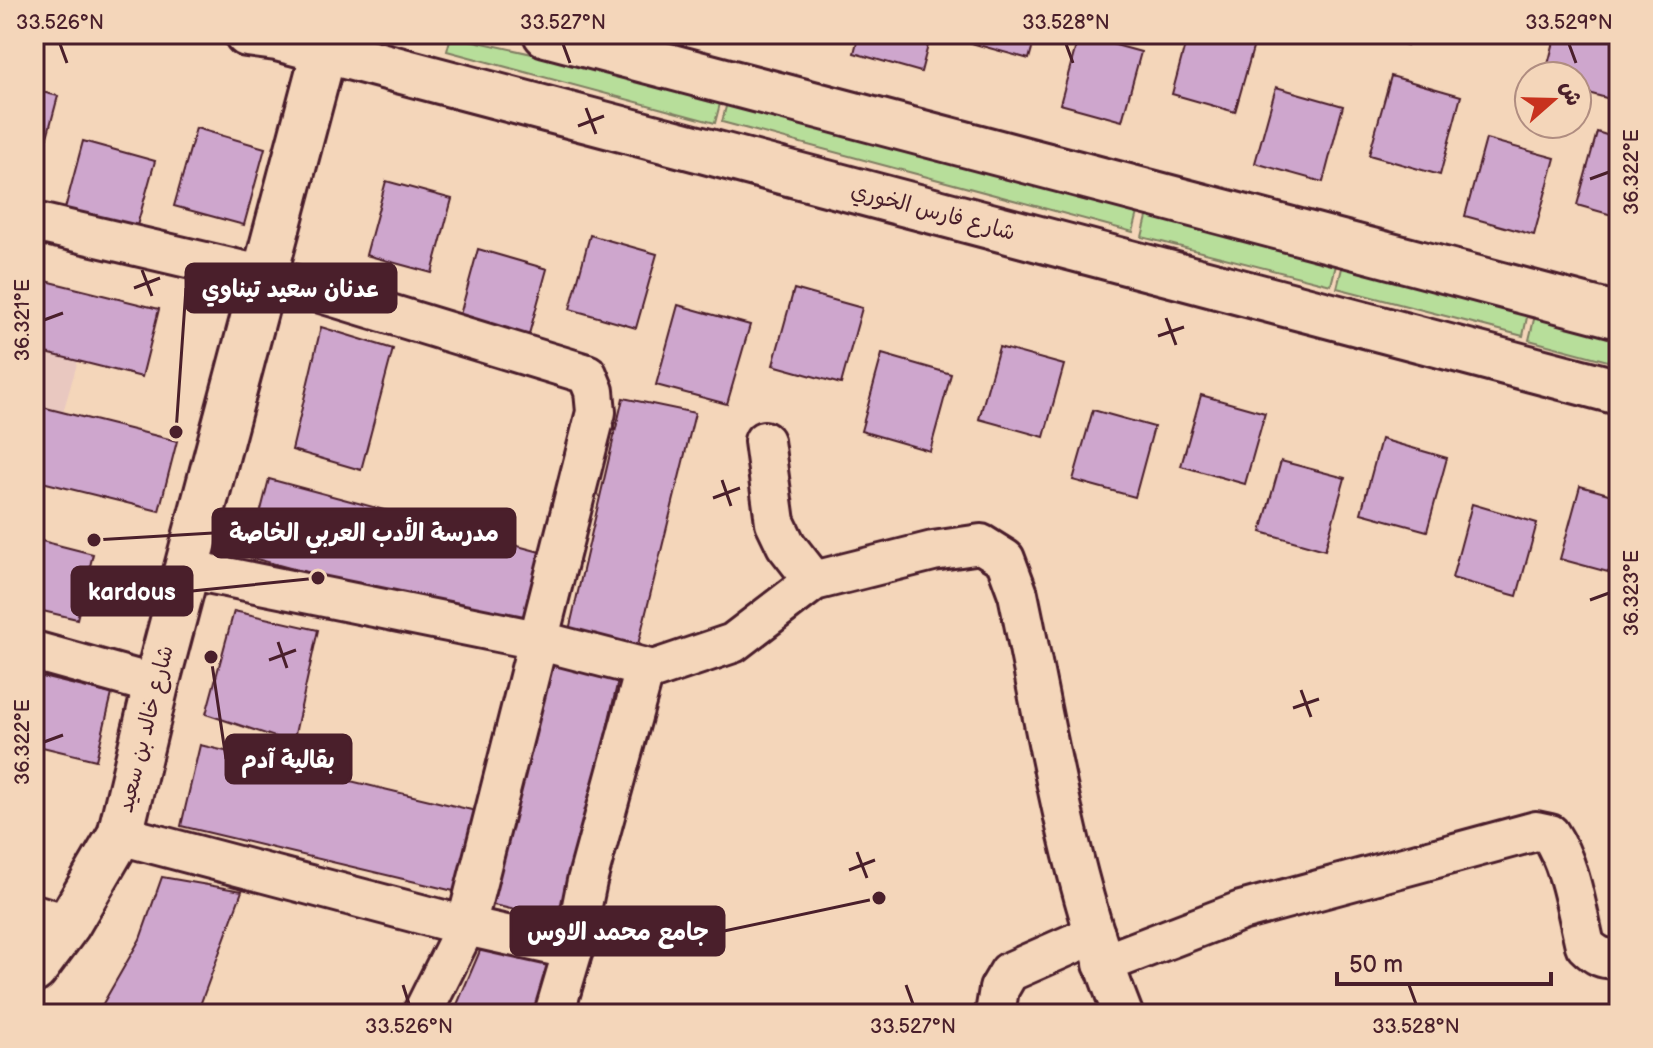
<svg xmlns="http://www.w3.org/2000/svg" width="1653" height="1048" viewBox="0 0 1653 1048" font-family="'Balsamiq Sans','Playpen Sans Arabic',sans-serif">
<rect width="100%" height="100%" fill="#f4d6ba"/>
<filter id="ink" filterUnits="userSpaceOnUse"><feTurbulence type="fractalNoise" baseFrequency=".0125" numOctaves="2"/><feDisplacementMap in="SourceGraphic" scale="16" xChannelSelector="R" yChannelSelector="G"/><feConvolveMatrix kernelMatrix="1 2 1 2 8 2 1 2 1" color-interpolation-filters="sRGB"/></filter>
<g filter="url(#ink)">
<polygon fill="#e9c8c0" points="34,298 90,319 53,447 34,443"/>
<g fill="#b7de9a" stroke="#807e62" stroke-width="2">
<polygon points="451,36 722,96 715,123 447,51"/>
<polygon points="729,95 1140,205 1133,232 722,122"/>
<polygon points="1149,209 1338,257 1331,285 1142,237"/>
<polygon points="1344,260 1529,308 1523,336 1337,288"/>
<polygon points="1536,311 1619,333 1619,364 1529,340"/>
</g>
<g fill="#cea6cd" stroke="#4a1f2b" stroke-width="2">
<polygon points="859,34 931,34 921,72 854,53"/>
<polygon points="966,34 1036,34 1029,59 964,41"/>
<polygon points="1188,34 1231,34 1255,41 1235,112 1172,94"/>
<polygon points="1366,34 1410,34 1407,45"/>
<polygon points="1556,34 1619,34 1619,66 1610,99 1577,90 1577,76 1545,76"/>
<polygon points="1079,35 1141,52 1122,121 1060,104"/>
<polygon points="1391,76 1461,96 1440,175 1369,155"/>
<polygon points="1276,87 1343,106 1323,182 1255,163"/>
<polygon points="34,90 58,96 38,171 34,170"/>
<polygon points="196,128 265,148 244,225 174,206"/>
<polygon points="1597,132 1619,139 1619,217 1577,205"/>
<polygon points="1486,139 1555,158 1534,235 1465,216"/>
<polygon points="83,141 155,161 133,240 62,220"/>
<polygon points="386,181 452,199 432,273 366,255"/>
<polygon points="590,235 657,254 636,328 570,309"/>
<polygon points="478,249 547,269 526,345 457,326"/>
<polygon points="34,278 159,309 142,377 34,350"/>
<polygon points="794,289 862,308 841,384 773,365"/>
<polygon points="678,305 750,325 727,404 656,385"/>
<polygon points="321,327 393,349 361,470 292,450"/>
<polygon points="999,347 1064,365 1044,437 979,419"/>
<polygon points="882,354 951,374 930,451 861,431"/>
<polygon points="1201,395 1265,413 1245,484 1181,466"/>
<polygon points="623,398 695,413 634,661 567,639"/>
<polygon points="34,405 177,441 159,511 34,480"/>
<polygon points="1093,410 1154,427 1135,497 1073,480"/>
<polygon points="1381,439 1447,458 1427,531 1361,513"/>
<polygon points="1281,461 1345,478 1325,550 1261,532"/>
<polygon points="269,479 540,552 520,630 249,557"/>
<polygon points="1580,486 1619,497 1619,575 1560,559"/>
<polygon points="1472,504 1537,523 1517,596 1452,578"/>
<polygon points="34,539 93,554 77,619 34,609"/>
<polygon points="234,611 318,630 293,743 206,714"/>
<polygon points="552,657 619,676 563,921 489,904"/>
<polygon points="34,675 112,694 96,760 34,745"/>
<polygon points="200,745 480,812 462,893 181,826"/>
<polygon points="162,877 242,891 199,1008 194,1014 97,1014 140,939"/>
<polygon points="488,932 552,955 532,1014 453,1014"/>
</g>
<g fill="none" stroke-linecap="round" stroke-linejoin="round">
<g stroke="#4a1f2b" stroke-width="44">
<g id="minor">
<polyline points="34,222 265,276 587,374 594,391 596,412 466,926 422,1014"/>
<polyline points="764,441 775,522 786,545 814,581"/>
<path d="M 187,569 L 537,640 L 653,670 L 733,643 L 814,581 L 933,551 L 981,544 L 1005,559 L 1018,594 C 1048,735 1069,880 1123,1014"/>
<polyline points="34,651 156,685"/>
<polyline points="120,835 466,926 573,950"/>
<polyline points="34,914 68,924"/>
<path d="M 1103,964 L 1241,911 L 1536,831 L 1550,834 C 1571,866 1576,908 1585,945 C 1596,956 1603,960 1619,958"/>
<polyline points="554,1014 573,950 587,881 645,669"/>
<polyline points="995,1014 999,989 1009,972 1095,934"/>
</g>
</g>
<g stroke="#4a1f2b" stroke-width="50">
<g id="major">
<polyline points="247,34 277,38 1619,392"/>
<polyline points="546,34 1619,316"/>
<polyline points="34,970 68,924 120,835 156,685 324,51"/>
</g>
</g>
<use href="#minor" stroke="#f4d6ba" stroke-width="38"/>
<use href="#major" stroke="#f4d6ba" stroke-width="44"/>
</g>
</g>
<path fill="none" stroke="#4a1f2b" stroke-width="3" d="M 60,44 L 67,63M 563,44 L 570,63M 1066,44 L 1073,63M 1569,44 L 1576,63M 586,108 L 596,134M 578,126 L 604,116M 1590,179 L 1609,172M 142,270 L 152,296M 134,288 L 160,278M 1166,318 L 1176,345M 44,320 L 63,313M 1158,336 L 1184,327M 722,480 L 731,506M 713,498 L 740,488M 1590,600 L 1609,593M 278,642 L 287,668M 269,660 L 296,650M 1301,690 L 1311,717M 1293,708 L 1319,699M 44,742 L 63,735M 857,852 L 867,878M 849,870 L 875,860M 403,985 L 409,1004M 906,985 L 913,1004M 1409,985 L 1416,1004"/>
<g text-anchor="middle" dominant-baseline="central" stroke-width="7" stroke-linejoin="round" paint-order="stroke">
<g font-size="22" fill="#4a1f2b" stroke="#f4d6ba">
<text transform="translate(933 212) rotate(15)">شارع فارس الخوري</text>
<text transform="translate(146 729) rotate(-76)">شارع خالد بن سعيد</text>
</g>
</g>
<path fill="none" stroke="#4a1f2b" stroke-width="3" d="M176 432L186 288M94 540L213 533M318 578L192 591M211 657L226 759M879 898L724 931"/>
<g fill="#4a1f2b" stroke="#f4d6ba" stroke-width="3">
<circle cx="176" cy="432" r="8"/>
<circle cx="94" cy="540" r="8"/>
<circle cx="318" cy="578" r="8"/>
<circle cx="211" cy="657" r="8"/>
<circle cx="879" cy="898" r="8"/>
</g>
<g fill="#4a1f2b" stroke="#4a1f2b" stroke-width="3">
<rect x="186" y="264" width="210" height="48" rx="8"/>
<rect x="213" y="509" width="302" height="48" rx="8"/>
<rect x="72" y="567" width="120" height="48" rx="8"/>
<rect x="226" y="735" width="125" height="48" rx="8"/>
<rect x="511" y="907" width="213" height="48" rx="8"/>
</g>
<g font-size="24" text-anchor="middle" font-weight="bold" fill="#fff">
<text x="291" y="297">عدنان سعيد تيناوي</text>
<text x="364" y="541">مدرسة الأدب العربي الخاصة</text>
<text x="132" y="600">kardous</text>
<text x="288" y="768">بقالية آدم</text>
<text x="618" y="940">جامع محمد الاوس</text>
</g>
<rect width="1653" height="1048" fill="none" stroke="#f4d6ba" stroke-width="88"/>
<g transform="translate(1553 100) rotate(70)"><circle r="38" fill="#f4d6ba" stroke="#b08d81" stroke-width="2"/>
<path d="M0-6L14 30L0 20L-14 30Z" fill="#c8321e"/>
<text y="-12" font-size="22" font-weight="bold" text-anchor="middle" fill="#4a1f2b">ش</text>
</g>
<path d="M1337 972v12h214v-12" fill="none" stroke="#4a1f2b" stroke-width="4"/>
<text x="1349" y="972" font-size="24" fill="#4a1f2b" stroke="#f4d6ba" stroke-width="6" paint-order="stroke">50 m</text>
<rect x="44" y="44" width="1565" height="960" fill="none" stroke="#4a1f2b" stroke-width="3"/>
<g font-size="20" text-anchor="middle" fill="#4a1f2b">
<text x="60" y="29">33.526°N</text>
<text x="563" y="29">33.527°N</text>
<text x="1066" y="29">33.528°N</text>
<text x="1569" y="29">33.529°N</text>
<text transform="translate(1631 172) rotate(-90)" y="7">36.322°E</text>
<text transform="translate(22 320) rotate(-90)" y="7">36.321°E</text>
<text transform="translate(1631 593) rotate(-90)" y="7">36.323°E</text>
<text transform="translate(22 742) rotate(-90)" y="7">36.322°E</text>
<text x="409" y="1033">33.526°N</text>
<text x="913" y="1033">33.527°N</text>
<text x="1416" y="1033">33.528°N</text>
</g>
</svg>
